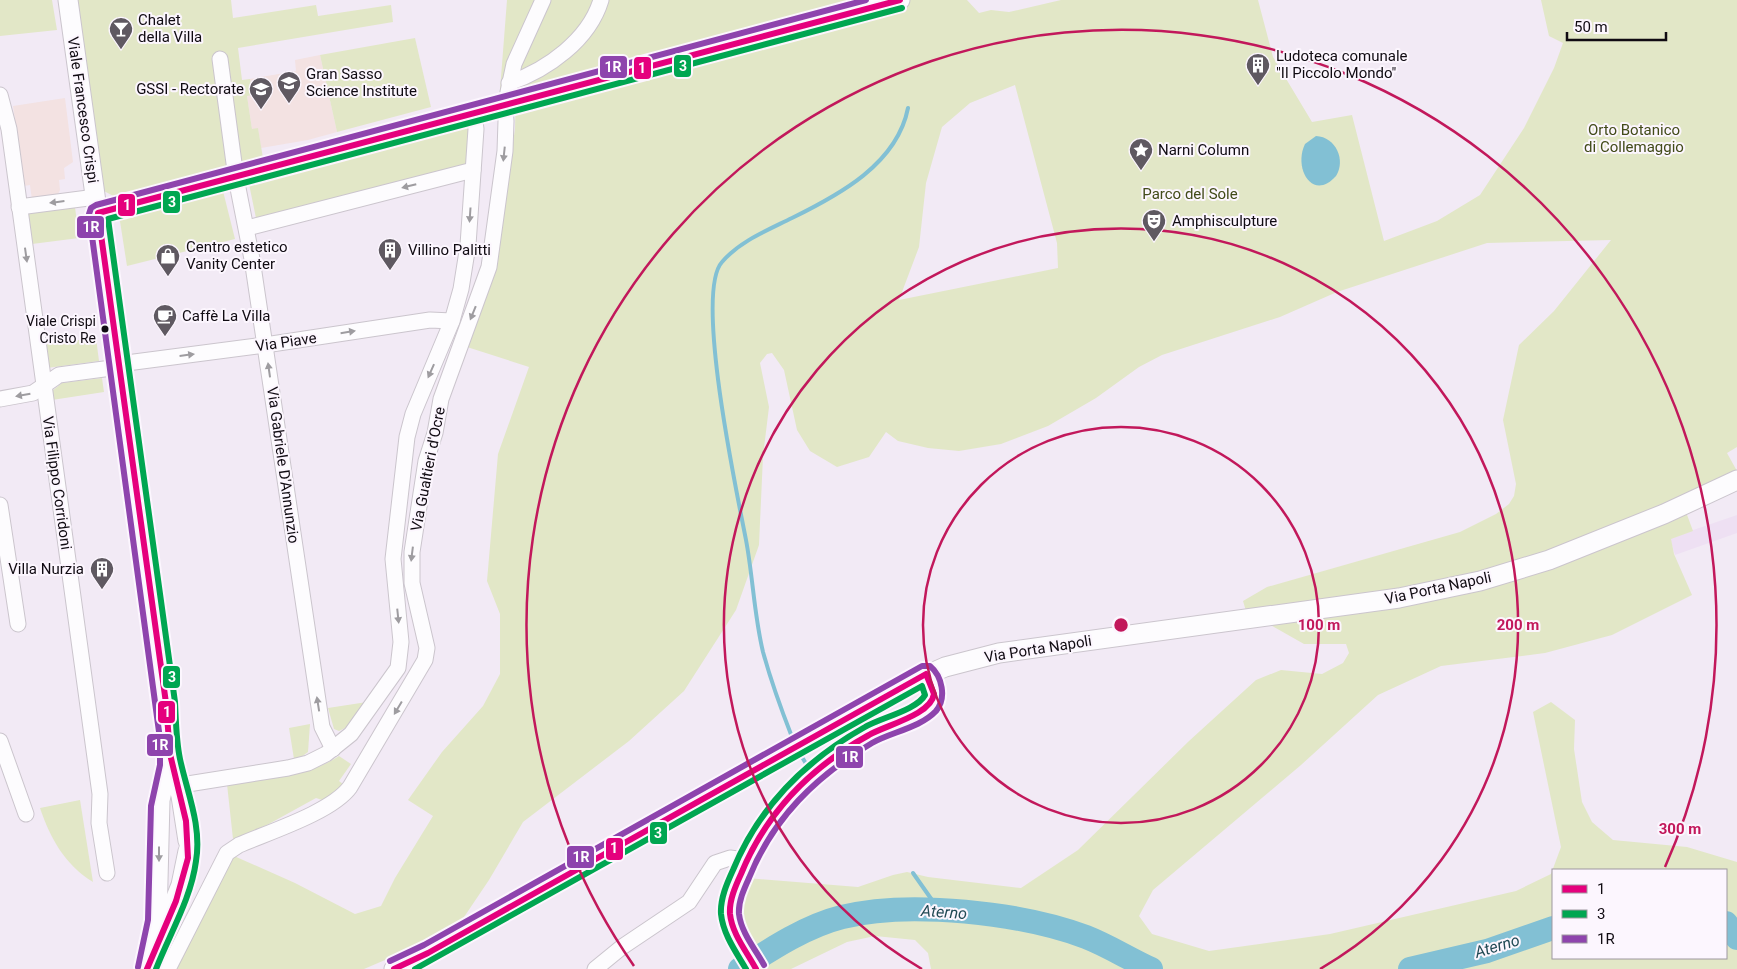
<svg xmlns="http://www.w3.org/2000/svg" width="1737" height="969" viewBox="0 0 1737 969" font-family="Roboto,sans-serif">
<rect width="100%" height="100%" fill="#f2eaf5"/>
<polygon fill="#eee0f3" points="1737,515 1737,533 1675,555 1670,538"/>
<g fill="#f3e2e2">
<polygon points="320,55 337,132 308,140 261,148 258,129 252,129 247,96 253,94 250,79 296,71 295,60"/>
<polygon points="65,98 73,162 64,168 65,179 59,180 60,190 57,196 32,200 30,185 24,186 13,106"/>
</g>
<g fill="#e2e7c7" fill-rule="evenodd">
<polygon points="0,0 52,0 57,30 0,36"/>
<polygon points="75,0 231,0 233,18 316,5 318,16 391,5 393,22 238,48 242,80 250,79 253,95 247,96 252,129 258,128 263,158 232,167 228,172 121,200 102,190"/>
<path d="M 507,0 L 967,0 L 979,13 L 991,10 L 1009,12 L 1061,0 L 1258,0 L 1273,57 L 1312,122 L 1352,115 L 1384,241 L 1437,221 L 1480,195 L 1524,128 L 1554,68 L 1563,43 L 1549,36 L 1541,0 L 1737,0 L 1737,447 L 1727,453 L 1737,471 L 1686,512 L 1693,531 L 1671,539 L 1674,554 L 1692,595 L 1612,635 L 1545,653 L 1441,666 L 1378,695 L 1301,765 L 1153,890 L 1139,916 L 1152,934 L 1209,951 L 1330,934 L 1516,891 L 1551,874 L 1561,847 L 1533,712 L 1551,702 L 1575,720 L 1574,749 L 1582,802 L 1592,822 L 1613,840 L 1687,847 L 1737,862 L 1737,969 L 931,969 L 928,953 L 915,940 L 875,936 L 847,942 L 791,969 L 764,969 L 739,920 L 737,910 L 747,878 L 858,887 L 893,875 L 907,872 L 928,877 L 1021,888 L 1078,850 L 1189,741 L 1256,680 L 1281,670 L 1322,674 L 1343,663 L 1349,653 L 1346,644 L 1304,644 L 1246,611 L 1243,601 L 1267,587 L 1460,532 L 1496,514 L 1509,504 L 1514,496 L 1516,484 L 1503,420 L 1519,345 L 1554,311 L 1611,240 L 1487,243 L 1337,292 L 1280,317 L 1162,355 L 1139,367 L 1096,398 L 1048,426 L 1001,444 L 959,451 L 928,448 L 898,441 L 886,432 L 869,457 L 837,467 L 810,451 L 797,430 L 784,370 L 772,353 L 767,354 L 760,363 L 769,407 L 763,456 L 759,545 L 736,610 L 684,691 L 629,741 L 523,822 L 489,880 L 460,923 L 406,951 L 364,969 L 174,969 L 234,856 L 295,883 L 355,914 L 381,906 L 395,878 L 433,816 L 408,800 L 442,752 L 483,706 L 500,674 L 500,614 L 487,581 L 498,454 L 529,367 L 467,347 L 498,247 L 515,129 L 516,87 L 500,90 ZM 1015,85 L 1057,243 L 1058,268 L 899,300 L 919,247 L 926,183 L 942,127 L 970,103 ZM 1553,870 L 1726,870 L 1726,958 L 1553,958 Z"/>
<polygon points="415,38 431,107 337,132 320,55"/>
<polygon points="469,124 467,166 256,218 249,184"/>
<polygon points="223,191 235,239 127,266 119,215"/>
<polygon points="75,207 79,238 32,244 28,213"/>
<polygon points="96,338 99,361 47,368 44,344"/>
<polygon points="102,378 104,392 52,400 52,391 62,383"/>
<polygon points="367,702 347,727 339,731 334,729 328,708"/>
<polygon points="310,724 308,752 300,758 294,759 289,728"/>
<path d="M 339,756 L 351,764 L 339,781 L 343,784 L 335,795 L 325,801 L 316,798 L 267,825 L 233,839 L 227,784 C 265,779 306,778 339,756 Z"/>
<path d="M 80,800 L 93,882 C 65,865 50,838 40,808 Z"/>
</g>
<path fill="#82c0d4" d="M 1316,136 C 1336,137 1346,160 1336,176 C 1313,202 1293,169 1305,144 Z"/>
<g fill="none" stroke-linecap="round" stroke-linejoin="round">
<g stroke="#82c0d4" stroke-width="4">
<path d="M 792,737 C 781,709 771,681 763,652 C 754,615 753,577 746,540 C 737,493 694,293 722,262 C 740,241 768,230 792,218 C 839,195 897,164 908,108"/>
<polyline points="802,757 808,767"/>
<polyline points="913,873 939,910"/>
</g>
<g stroke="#82c0d4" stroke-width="24">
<polyline points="1726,923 1737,938"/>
<path d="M 740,969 C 771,949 806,926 842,917 C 909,900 1022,913 1086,937 C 1109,946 1129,959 1151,969"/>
<polyline points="1410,969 1487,951 1553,928"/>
</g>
<g stroke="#cbc5cd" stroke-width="17">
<g id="minor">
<polyline points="220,59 236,178 252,259 322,727 333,749"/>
<path d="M 509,83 C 547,70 589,40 601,0"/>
<polyline points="508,92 514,64 543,0"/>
<polyline points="0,95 9,129 100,794 99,823 107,873"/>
<polyline points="19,207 96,197"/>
<polyline points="247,228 473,170"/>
<polyline points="119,364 265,345 430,320 452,321"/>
<polyline points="0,399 33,393 59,375 119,367"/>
<polyline points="0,505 18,624"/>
<polyline points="0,741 26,814"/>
<polyline points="169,787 288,768 308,763 326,754 351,734 398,668 401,642 393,559 407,437 413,414 452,321 461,289 468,245 476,129 474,114"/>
<path d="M 168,969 L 227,853 L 239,845 C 269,832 332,812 350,787 L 425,660 L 427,648 L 412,583 L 412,552 L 426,461 L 435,433 L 441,399 L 489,267 L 505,151 L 506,121 L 505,106"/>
<polyline points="595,969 622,947 689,902 715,863 730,858 745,860"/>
</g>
</g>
<g stroke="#cbc5cd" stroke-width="21">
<g id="major">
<polyline points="68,0 168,722 169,761 160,800 157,921 150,962"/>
<polyline points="98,213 900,0"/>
<polyline points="171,761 181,796 188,841"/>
<polyline points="160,937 181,885 188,851"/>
<polyline points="394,969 428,953 909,683 945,667 999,653 1399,598 1480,581 1549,560 1664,514 1737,480"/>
<path d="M 756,969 C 749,955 731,930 730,914 C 729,902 735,889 739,878 C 762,812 809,770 868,735 C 887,724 912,719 929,705 C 938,694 932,686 926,674"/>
</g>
</g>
<use href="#minor" stroke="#fdfcfe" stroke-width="15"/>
<use href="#major" stroke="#fdfcfe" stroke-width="19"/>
<g stroke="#fcf6fe" stroke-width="10">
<g id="bus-1">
<polyline points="147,969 176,901 188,858 186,821 170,754 166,703 98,213 900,0"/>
<path d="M 394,969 L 428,953 L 926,674 L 934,694 C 931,715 886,725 869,735 C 811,767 766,813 741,874 C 735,887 729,901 730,914 C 732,934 747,952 756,969"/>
</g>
</g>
<g stroke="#fcf6fe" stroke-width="10">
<g id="bus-2">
<path d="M 156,969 C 170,933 191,899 196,861 C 202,826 187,792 180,759 C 176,740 176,721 175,702 L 108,219 L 902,8"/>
<path d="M 415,969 L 922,686 L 925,695 C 917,710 880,718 865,727 C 806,760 759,807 733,870 C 727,883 720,899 721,914 C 723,934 736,952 746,969"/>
</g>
</g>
<g stroke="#fcf6fe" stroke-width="10">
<g id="bus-3">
<path d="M 390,961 L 424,945 L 922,666 L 930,666 C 942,676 947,698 936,711 C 920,728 891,732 872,743 C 816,776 773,818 749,878 C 744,889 738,902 739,914 C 741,932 755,949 764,965"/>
<polyline points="138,967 148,920 151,806 160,765 160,739 89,214 91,208 96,205 866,0"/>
</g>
</g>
<use href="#bus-1" stroke="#e5007d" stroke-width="6"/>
<use href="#bus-2" stroke="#00a651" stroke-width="6"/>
<use href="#bus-3" stroke="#8e44ad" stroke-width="6"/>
</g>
<defs><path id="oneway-solid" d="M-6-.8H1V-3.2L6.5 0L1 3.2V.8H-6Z" transform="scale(1.25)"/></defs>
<g fill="#9e9ca0">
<use href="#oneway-solid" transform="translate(504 154) rotate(96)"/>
<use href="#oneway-solid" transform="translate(409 186) rotate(166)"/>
<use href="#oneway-solid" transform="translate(57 202) rotate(173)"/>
<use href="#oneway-solid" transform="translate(470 215) rotate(94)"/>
<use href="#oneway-solid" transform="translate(26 255) rotate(82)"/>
<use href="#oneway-solid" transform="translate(473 313) rotate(112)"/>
<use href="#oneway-solid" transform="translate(348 332) rotate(-9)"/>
<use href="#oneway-solid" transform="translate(187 355) rotate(-7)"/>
<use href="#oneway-solid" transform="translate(269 370) rotate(-98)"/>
<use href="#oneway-solid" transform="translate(431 371) rotate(114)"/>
<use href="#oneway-solid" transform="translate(23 395) rotate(170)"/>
<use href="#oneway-solid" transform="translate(412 554) rotate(97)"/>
<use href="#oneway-solid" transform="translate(398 616) rotate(84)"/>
<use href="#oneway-solid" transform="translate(318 704) rotate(-99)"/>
<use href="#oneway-solid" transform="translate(398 708) rotate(121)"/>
<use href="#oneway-solid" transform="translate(159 854) rotate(90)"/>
</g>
<g fill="none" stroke="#c2185b" stroke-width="2.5">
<circle cx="1121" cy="625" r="198"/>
<path d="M922 969A397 397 0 1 1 1320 969"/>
<path d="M634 966A595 595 0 1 1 1665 867"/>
</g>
<defs>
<g id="bar-pin" transform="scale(1.25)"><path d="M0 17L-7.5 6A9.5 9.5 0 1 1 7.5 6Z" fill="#5f5961" stroke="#fcf6fe"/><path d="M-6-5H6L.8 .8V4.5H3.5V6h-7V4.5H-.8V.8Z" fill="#fff"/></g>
<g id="building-pin" transform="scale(1.25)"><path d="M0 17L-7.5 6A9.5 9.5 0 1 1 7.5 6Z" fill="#5f5961" stroke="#fcf6fe"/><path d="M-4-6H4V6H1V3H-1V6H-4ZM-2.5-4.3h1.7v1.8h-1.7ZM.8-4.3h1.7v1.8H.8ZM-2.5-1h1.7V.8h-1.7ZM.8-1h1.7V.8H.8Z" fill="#fff"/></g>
<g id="university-pin" transform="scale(1.25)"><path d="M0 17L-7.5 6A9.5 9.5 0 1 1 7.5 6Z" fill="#5f5961" stroke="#fcf6fe"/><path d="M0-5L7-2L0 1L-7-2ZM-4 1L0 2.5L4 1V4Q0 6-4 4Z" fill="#fff"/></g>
<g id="sight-pin" transform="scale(1.25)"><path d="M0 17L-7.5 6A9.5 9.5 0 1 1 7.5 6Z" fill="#5f5961" stroke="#fcf6fe"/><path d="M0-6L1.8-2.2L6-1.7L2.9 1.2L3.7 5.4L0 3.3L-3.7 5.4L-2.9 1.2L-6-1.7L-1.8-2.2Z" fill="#fff"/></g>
<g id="theatre-pin" transform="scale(1.25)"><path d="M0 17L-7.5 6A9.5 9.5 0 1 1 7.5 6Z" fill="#5f5961" stroke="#fcf6fe"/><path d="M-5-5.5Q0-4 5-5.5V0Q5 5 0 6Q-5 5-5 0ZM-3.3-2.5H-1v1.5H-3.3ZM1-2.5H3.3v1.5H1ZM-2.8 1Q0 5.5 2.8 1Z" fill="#fff"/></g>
<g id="shop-pin" transform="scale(1.25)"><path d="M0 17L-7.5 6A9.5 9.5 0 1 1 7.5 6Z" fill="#5f5961" stroke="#fcf6fe"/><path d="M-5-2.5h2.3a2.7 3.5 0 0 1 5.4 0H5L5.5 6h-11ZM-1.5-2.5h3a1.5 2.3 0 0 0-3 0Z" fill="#fff"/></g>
<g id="cafe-pin" transform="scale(1.25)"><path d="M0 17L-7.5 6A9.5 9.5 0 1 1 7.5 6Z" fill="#5f5961" stroke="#fcf6fe"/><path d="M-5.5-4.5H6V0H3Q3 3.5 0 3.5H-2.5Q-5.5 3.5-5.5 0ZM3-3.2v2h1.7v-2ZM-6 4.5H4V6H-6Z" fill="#fff"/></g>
</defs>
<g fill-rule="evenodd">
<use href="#bar-pin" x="121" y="29"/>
<use href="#building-pin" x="1258" y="65"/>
<use href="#university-pin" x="289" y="83"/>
<use href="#university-pin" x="261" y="89"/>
<use href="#sight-pin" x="1141" y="150"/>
<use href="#theatre-pin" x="1154" y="221"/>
<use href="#building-pin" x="390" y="250"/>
<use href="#shop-pin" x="168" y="256"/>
<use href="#cafe-pin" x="165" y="316"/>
<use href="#building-pin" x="102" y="569"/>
</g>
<circle fill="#100b12" stroke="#fcf6fe" stroke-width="2" cx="105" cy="329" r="4.5"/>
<g text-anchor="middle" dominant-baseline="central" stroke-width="4" stroke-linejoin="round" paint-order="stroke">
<g font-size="14" fill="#100b12" stroke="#fcf6fe" text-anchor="end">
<text x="96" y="321">Viale Crispi<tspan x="96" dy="17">Cristo Re</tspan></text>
</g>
<g font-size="15" fill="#100b12" stroke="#fcf6fe" text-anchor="start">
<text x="138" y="20">Chalet<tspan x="138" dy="17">della Villa</tspan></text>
<text x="1276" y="56">Ludoteca comunale<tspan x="1276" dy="17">"Il Piccolo Mondo"</tspan></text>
<text x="306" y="74">Gran Sasso<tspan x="306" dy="17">Science Institute</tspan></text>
<text x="244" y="89" text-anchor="end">GSSI - Rectorate</text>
<text x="1158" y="150">Narni Column</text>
<text x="1172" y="221">Amphisculpture</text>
<text x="186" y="247">Centro estetico<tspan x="186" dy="17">Vanity Center</tspan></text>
<text x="408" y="250">Villino Palitti</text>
<text x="182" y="316">Caffè La Villa</text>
<text x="84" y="569" text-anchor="end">Villa Nurzia</text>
</g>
<g font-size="15" fill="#100b12" stroke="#fcf6fe">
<text transform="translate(83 110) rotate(82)">Viale Francesco Crispi</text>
<text transform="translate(286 342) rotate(-8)">Via Piave</text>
<text transform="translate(283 465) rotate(82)">Via Gabriele D'Annunzio</text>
<text transform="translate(428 469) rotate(-79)">Via Gualtieri d'Ocre</text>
<text transform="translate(57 483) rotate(82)">Via Filippo Corridoni</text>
<text transform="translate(1438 588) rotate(-12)">Via Porta Napoli</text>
<text transform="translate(1038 649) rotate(-9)">Via Porta Napoli</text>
</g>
<g font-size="15" fill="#424b19" stroke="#fcf6fe">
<text x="1634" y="130">Orto Botanico<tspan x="1634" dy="17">di Collemaggio</tspan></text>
<text x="1190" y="194">Parco del Sole</text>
</g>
<g font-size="16" font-style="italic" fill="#214a55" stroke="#fcf6fe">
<text transform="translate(944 912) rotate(4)">Aterno</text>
<text transform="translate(1497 946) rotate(-17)">Aterno</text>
</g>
</g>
<circle cx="1121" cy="625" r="8" fill="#c2185b" stroke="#fcf6fe" stroke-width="2.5"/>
<g font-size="15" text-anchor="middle" font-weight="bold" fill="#c2185b" stroke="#fcf6fe" stroke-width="4" stroke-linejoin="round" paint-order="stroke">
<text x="1319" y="630">100 m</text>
<text x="1518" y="630">200 m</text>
<text x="1680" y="834">300 m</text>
</g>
<g stroke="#fcf6fe" stroke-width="2">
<rect x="673" y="54" width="19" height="24" rx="5" fill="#00a651"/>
<rect x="599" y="55" width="29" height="24" rx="5" fill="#8e44ad"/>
<rect x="633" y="56" width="19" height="24" rx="5" fill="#e5007d"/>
<rect x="162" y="190" width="19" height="24" rx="5" fill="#00a651"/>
<rect x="117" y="193" width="19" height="24" rx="5" fill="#e5007d"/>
<rect x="76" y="215" width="29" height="24" rx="5" fill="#8e44ad"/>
<rect x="162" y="665" width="19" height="24" rx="5" fill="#00a651"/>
<rect x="157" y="700" width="19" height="24" rx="5" fill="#e5007d"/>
<rect x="146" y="733" width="28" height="24" rx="5" fill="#8e44ad"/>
<rect x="835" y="745" width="29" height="24" rx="5" fill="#8e44ad"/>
<rect x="649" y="821" width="19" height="24" rx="5" fill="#00a651"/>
<rect x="605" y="837" width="19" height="24" rx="5" fill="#e5007d"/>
<rect x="566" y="845" width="29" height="24" rx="5" fill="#8e44ad"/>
</g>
<g font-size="14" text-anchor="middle" font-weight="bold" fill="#fff">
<text x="683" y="71">3</text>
<text x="613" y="72">1R</text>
<text x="642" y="73">1</text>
<text x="172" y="207">3</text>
<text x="127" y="210">1</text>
<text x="91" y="232">1R</text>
<text x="172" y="682">3</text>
<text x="167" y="717">1</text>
<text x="160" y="750">1R</text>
<text x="850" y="762">1R</text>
<text x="658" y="838">3</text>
<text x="614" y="853">1</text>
<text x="581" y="862">1R</text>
</g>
<rect x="1552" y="869" width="175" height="90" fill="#fcf6fe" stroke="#9e98a0"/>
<rect x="1562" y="885" width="25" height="8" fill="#e5007d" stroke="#9e98a0"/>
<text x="1597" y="894" font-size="15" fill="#100b12">1</text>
<rect x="1562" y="910" width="25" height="8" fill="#00a651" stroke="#9e98a0"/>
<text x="1597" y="919" font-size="15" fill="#100b12">3</text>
<rect x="1562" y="935" width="25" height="8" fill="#8e44ad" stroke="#9e98a0"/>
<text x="1597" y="944" font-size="15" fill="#100b12">1R</text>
<path d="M1567 32v8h99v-8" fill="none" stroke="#100b12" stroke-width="2.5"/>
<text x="1574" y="32" font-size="15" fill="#100b12" stroke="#fcf6fe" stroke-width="4" paint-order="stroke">50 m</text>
</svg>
